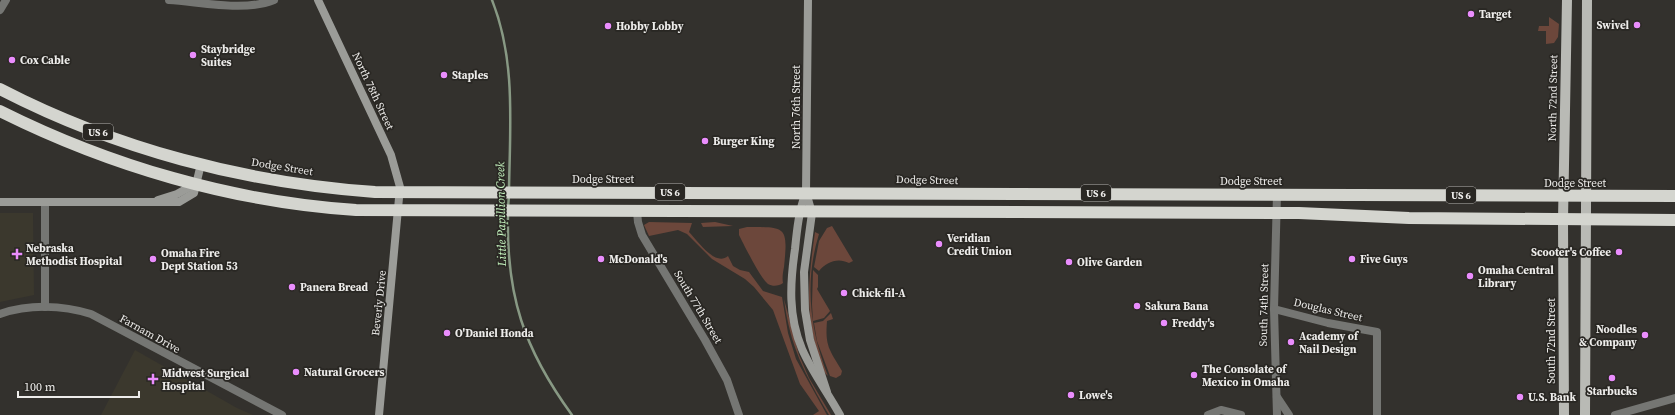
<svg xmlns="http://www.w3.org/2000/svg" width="1675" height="415" viewBox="0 0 1675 415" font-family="'Source Serif 4',serif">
<rect width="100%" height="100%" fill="#33312d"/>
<g fill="#3b382d">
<polygon points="0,213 33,213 34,295 0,302"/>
<polygon points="135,350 237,408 253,415 101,415"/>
</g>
<g fill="#6c473b">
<polygon points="1549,17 1559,24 1558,37 1554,43 1546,44 1546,31 1538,31 1539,26 1549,26"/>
<path d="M 649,222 L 692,223 L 689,232 C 698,241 715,267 728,256 L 733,266 L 740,270 L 749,272 L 763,291 L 782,297 L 788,333 L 796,359 L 827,415 L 813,415 L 819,411 L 800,384 L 773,310 L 754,287 L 745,279 L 712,259 L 687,234 L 678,230 L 649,236 L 644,225 Z"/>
<polygon points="715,222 733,226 703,227 701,223"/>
<path d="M 832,226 L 853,261 L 849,263 C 838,257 826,262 819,271 L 814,267 L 819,241 L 827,228 Z"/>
<path d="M 747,227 C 787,227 788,227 784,267 C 783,272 782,278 783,283 C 779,286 773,287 768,284 C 761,279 744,245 739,235 L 739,229 Z"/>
<path d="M 815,232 L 819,234 C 804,282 810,330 828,376 C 820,369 819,357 816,348 C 805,306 809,275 815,232 Z"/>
<polygon points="813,270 818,275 818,287 817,289 830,311 824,318 813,321 812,304"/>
<path d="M 784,299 L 799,355 L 809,378 L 831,415 L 829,415 C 805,374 790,347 784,299 Z"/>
<path d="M 831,313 L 833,319 L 827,321 C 825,346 829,349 842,371 L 841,375 L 836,378 L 830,376 L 817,341 L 814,323 L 823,321 Z"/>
</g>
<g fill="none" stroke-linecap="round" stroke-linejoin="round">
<g stroke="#889984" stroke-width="2.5">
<path d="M 492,0 C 516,60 510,126 509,189"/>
<polyline points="508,207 509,196"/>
<path d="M 508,214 C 506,296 524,349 572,415"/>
</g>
<g stroke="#757673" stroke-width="8">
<path d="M 169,0 C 201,2 245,12 274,0"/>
<polyline points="0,10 6,0"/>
<polyline points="1277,194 1274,309 1277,415"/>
<polyline points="45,202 45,307"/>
<polyline points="637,212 638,222 642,235 705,340 727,380 739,415"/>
<polyline points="1274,309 1328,323 1377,332 1377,415"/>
<path d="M 0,314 C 29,304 62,305 91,314 L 282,415"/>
<polyline points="1277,397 1289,415"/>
<polyline points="1208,415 1221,410 1241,415"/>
<polyline points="1615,415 1675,398"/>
</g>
<g stroke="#9b9c98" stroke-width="8">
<polyline points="318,0 391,155 400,187 379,415"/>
<polyline points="808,0 806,192 812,213 804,272 805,310 810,340 827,392"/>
<path d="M 806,192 C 799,210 797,229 795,249 C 790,283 788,316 802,349 C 812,372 828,393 840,415"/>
<polyline points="158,200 177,194 195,184"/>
<polyline points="0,202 179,202 194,193 201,164"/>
</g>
<g stroke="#b9bab5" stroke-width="10">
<polyline points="1564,415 1563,220 1567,0"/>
<polyline points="1585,415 1587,0"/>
</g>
<g stroke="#d4d5cf" stroke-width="12">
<path d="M 0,89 C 116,149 245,183 375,192 L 1675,196"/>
<path d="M 0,111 C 110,166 233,202 356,210 L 1299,213 L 1409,218 L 1675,220"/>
</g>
</g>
<g fill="#ea8dfd" stroke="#292723" stroke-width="1.5">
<circle cx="1471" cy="14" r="4"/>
<circle cx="1637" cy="25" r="4"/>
<circle cx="608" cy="26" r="4"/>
<circle cx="193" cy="55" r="4"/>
<circle cx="12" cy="60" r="4"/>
<circle cx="444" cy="75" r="4"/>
<circle cx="705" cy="141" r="4"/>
<circle cx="939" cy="244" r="4"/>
<circle cx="1619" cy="252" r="4"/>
<path d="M15 248h4v4h4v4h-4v4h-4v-4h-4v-4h4z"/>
<circle cx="153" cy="259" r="4"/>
<circle cx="601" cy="259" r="4"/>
<circle cx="1352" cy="259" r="4"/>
<circle cx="1069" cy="262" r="4"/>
<circle cx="1470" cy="276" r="4"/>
<circle cx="292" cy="287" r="4"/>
<circle cx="844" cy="293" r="4"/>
<circle cx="1137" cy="306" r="4"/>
<circle cx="1164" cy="323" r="4"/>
<circle cx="447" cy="333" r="4"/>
<circle cx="1645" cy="335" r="4"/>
<circle cx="1291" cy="342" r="4"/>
<circle cx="296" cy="372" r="4"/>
<circle cx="1194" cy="375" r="4"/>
<circle cx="1612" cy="378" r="4"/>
<path d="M151 373h4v4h4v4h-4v4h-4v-4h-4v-4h4z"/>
<circle cx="1071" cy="395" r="4"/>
<circle cx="1520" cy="397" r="4"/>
</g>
<g text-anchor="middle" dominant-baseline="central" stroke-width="3.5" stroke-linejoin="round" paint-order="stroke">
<g fill="#292723" stroke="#b2b1ae" stroke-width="1">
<rect x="83" y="124" width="30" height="16" rx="3"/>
<rect x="655" y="184" width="30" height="16" rx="3"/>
<rect x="1081" y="185" width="30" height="16" rx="3"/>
<rect x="1446" y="187" width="30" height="16" rx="3"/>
</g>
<g font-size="10" font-weight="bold" fill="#edecea">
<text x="98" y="132">US 6</text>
<text x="670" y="192">US 6</text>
<text x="1096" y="193">US 6</text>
<text x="1461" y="195">US 6</text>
</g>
<g font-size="11" font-weight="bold" fill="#edecea" stroke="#292723" text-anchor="start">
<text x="1479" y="14">Target</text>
<text x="1629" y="25" text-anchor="end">Swivel</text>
<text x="616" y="26">Hobby Lobby</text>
<text x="201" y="49">Staybridge<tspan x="201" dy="13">Suites</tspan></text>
<text x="20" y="60">Cox Cable</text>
<text x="452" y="75">Staples</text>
<text x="713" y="141">Burger King</text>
<text x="947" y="238">Veridian<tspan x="947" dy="13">Credit Union</tspan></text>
<text x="26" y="248">Nebraska<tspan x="26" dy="13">Methodist Hospital</tspan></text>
<text x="1611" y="252" text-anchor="end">Scooter's Coffee</text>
<text x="161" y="253">Omaha Fire<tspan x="161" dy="13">Dept Station 53</tspan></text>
<text x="609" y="259">McDonald's</text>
<text x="1360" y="259">Five Guys</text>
<text x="1077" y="262">Olive Garden</text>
<text x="1478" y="270">Omaha Central<tspan x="1478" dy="13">Library</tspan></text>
<text x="300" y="287">Panera Bread</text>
<text x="852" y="293">Chick-fil-A</text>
<text x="1145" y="306">Sakura Bana</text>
<text x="1172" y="323">Freddy's</text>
<text x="1637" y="329" text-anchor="end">Noodles<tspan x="1637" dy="13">&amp; Company</tspan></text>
<text x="455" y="333">O'Daniel Honda</text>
<text x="1299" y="336">Academy of<tspan x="1299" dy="13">Nail Design</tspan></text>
<text x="1202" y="369">The Consolate of<tspan x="1202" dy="13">Mexico in Omaha</tspan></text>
<text x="304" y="372">Natural Grocers</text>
<text x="162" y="373">Midwest Surgical<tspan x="162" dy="13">Hospital</tspan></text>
<text x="1612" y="391" text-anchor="middle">Starbucks</text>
<text x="1079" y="395">Lowe's</text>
<text x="1528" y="397">U.S. Bank</text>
</g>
<g font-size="11" fill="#edecea" stroke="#292723">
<text transform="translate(373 91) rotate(65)">North 78th Street</text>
<text transform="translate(1553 98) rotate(-89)">North 72nd Street</text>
<text transform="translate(796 107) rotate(-90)">North 76th Street</text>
<text transform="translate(282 167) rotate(9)">Dodge Street</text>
<text x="603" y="179">Dodge Street</text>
<text transform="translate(927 180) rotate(1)">Dodge Street</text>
<text x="1251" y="181">Dodge Street</text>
<text x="1575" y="183">Dodge Street</text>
<text transform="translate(379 303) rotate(-84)">Beverly Drive</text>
<text transform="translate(1264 305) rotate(-89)">South 74th Street</text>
<text transform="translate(698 307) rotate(59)">South 77th Street</text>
<text transform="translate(1328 310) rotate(13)">Douglas Street</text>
<text transform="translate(150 334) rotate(29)">Farnam Drive</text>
<text transform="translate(1551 341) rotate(-90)">South 72nd Street</text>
</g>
<g font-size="12" font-style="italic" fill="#c5f4bf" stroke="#292723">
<text transform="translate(501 214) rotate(-91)">Little Papillion Creek</text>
</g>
</g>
<path d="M18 391v6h121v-6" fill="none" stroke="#edecea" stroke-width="2"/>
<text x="24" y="391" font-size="12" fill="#edecea" stroke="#292723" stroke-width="3" paint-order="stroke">100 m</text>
</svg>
